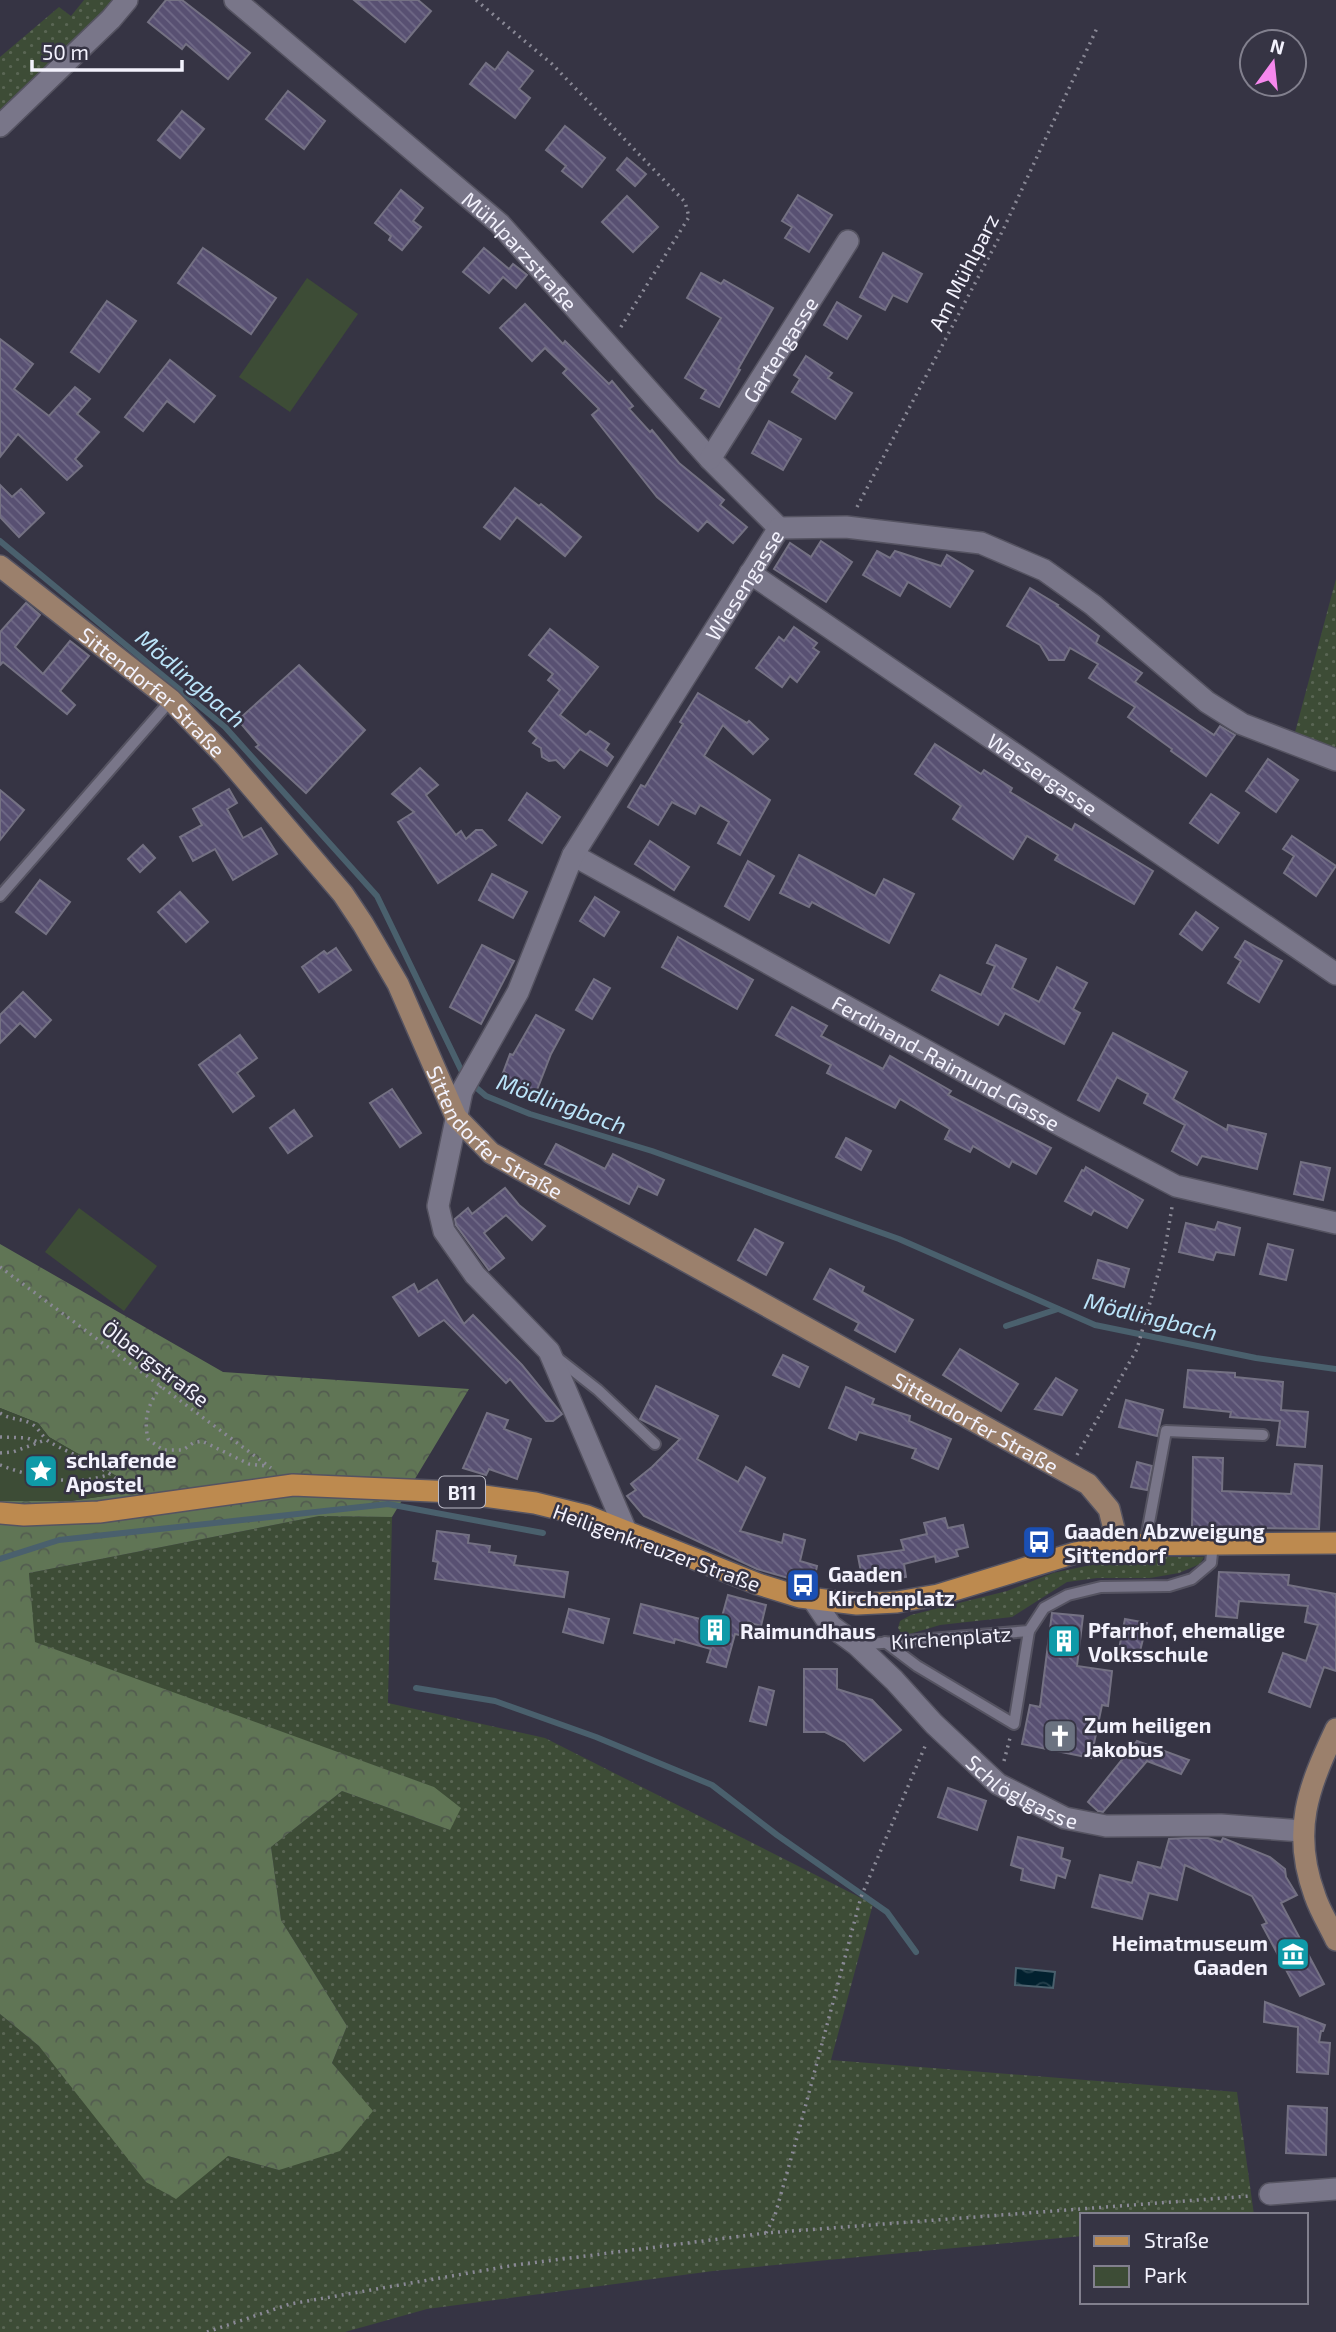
<svg xmlns="http://www.w3.org/2000/svg" width="1336" height="2332" viewBox="0 0 1336 2332" font-family="'Exo 2',sans-serif">
<defs>
<pattern id="grass-dots" width="8" height="8" patternUnits="userSpaceOnUse" patternTransform="scale(1.75)"><rect width="8" height="8" fill="#3d4c36"/><path d="M2 2h.1M6 6h.1" fill="none" stroke="#5a6654" stroke-width="1.8" stroke-linecap="round"/></pattern>
<pattern id="forest-crowns" width="20" height="18" patternUnits="userSpaceOnUse" patternTransform="scale(1.75)"><rect width="20" height="18" fill="#607555"/><path d="M2 6a3 3 0 1 1 6 0M12 15a3 3 0 1 1 6 0" fill="none" stroke="#535d50"/></pattern>
<pattern id="water-waves" width="16" height="10" patternUnits="userSpaceOnUse" patternTransform="scale(1.75)"><rect width="16" height="10" fill="#02212f"/><path d="M0 5q4-4 8 0t8 0" fill="none" stroke="#27424e"/></pattern>
<pattern id="building-back-hatch" width="6" height="6" patternUnits="userSpaceOnUse" patternTransform="scale(1.75)"><rect width="6" height="6" fill="#585072"/><path d="M-1 5l2 2M0 0l6 6M5-1l2 2" fill="none" stroke="#706a87"/></pattern>
</defs>
<rect width="100%" height="100%" fill="#363444"/>
<g fill="url(#grass-dots)">
<polygon points="84,0 118,0 0,114 0,57 59,7 71,16"/>
<polygon points="1336,579 1336,749 1294,736"/>
<polygon points="319,1516 392,1517 388,1703 545,1738 873,1904 831,2060 1237,2092 1254,2215 1082,2215 1082,2236 713,2271 427,2309 345,2332 0,2332 0,2014 39,2046 228,2156 279,2170 372,2112 332,2063 347,2026 281,1920 271,1847 342,1791 450,1830 433,1787 34,1642 29,1573"/>
<polygon points="1147,1557 1204,1557 1200,1564 1179,1573 1150,1578 1097,1578 1067,1582 1012,1617 940,1625 903,1636 898,1628 900,1621 911,1615 1007,1591 1053,1573 1086,1566"/>
</g>
<polygon fill="url(#forest-crowns)" points="0,1244 223,1372 469,1389 392,1517 319,1516 29,1573 35,1642 434,1787 461,1808 450,1830 342,1791 271,1847 281,1920 347,2026 332,2063 373,2111 340,2151 279,2170 228,2156 176,2199 146,2182 39,2046 0,2014 0,1501 70,1501 132,1492 125,1481 49,1437 38,1423 0,1408"/>
<g fill="#3d4c36">
<polygon points="307,278 358,314 290,412 239,377"/>
<polygon points="79,1208 157,1266 124,1311 45,1252"/>
<polygon points="0,1408 38,1423 49,1437 125,1481 133,1492 70,1501 0,1501"/>
</g>
<polygon fill="url(#water-waves)" stroke="#4a606d" stroke-width="2" points="1016,1968 1055,1972 1053,1988 1015,1985"/>
<g fill="none" stroke-linecap="round" stroke-linejoin="round">
<g stroke="#4a606d" stroke-width="6">
<polyline points="0,541 225,727 377,896 464,1076"/>
<polyline points="472,1084 486,1096 530,1114 652,1151 899,1239 1095,1325 1256,1358 1336,1369"/>
<polyline points="1006,1326 1058,1309"/>
<polyline points="0,1559 59,1540 388,1504 543,1533"/>
<polyline points="416,1688 495,1701 596,1737 712,1785 777,1835 887,1912 916,1952"/>
</g>
</g>
<g fill="url(#building-back-hatch)" stroke="#747183" stroke-width="2">
<polygon points="166,0 182,0 250,53 228,79 186,44 182,49 148,22"/>
<polygon points="354,0 418,0 431,11 405,42"/>
<polygon points="508,52 533,71 519,89 530,98 515,118 470,84 486,63 495,70"/>
<polygon points="288,91 325,121 304,149 266,119"/>
<polygon points="182,111 204,129 180,158 158,140"/>
<polygon points="565,126 605,158 582,187 562,171 566,166 546,150"/>
<polygon points="627,158 646,174 635,186 617,170"/>
<polygon points="401,190 423,208 413,221 421,227 402,250 389,240 391,236 375,223"/>
<polygon points="798,195 832,215 809,252 785,238 792,227 782,221"/>
<polygon points="627,196 658,227 633,252 602,222"/>
<polygon points="203,248 276,298 251,334 178,283"/>
<polygon points="484,248 509,269 513,264 527,275 516,288 503,277 489,293 463,272"/>
<polygon points="883,253 922,274 907,302 893,295 885,310 860,297"/>
<polygon points="701,273 721,284 724,280 773,308 738,369 740,370 719,407 701,398 706,390 685,378 721,318 687,298"/>
<polygon points="107,301 136,321 99,372 71,352"/>
<polygon points="837,302 861,316 847,339 824,325"/>
<polygon points="525,304 563,344 565,341 609,384 612,381 633,406 629,409 650,432 652,430 679,463 724,500 720,505 747,527 733,543 707,521 698,531 657,497 592,415 599,409 563,373 567,369 545,348 532,361 500,328"/>
<polygon points="0,339 33,364 14,389 49,416 75,387 90,399 77,414 99,432 75,459 82,466 67,480 18,434 0,457"/>
<polygon points="806,356 832,373 828,378 852,393 835,419 792,392 800,379 794,375"/>
<polygon points="170,360 215,396 194,422 167,401 143,431 125,417"/>
<polygon points="769,421 801,439 783,470 752,453"/>
<polygon points="0,485 12,497 21,489 44,513 19,537 0,517"/>
<polygon points="515,488 539,506 541,504 581,537 565,556 517,517 500,539 484,527"/>
<polygon points="821,541 852,562 826,602 774,569 790,543 811,557"/>
<polygon points="877,551 890,558 895,551 941,566 947,555 973,571 950,607 908,582 900,596 863,575"/>
<polygon points="1030,588 1058,605 1057,606 1099,636 1096,643 1142,673 1135,682 1214,735 1220,726 1235,735 1206,776 1171,751 1172,749 1128,717 1135,707 1089,678 1098,664 1070,648 1064,660 1049,660 1040,645 1007,626"/>
<polygon points="26,603 40,615 15,647 43,674 70,641 89,656 60,691 75,705 67,714 3,662 0,665 0,632"/>
<polygon points="794,627 817,643 813,648 819,652 797,682 790,676 782,687 756,668 779,637 784,641"/>
<polygon points="550,629 598,667 560,715 586,735 590,731 609,744 605,750 613,757 607,766 580,749 564,768 556,760 549,761 542,757 541,748 533,743 537,738 529,731 560,690 548,680 553,674 529,655"/>
<polygon points="299,665 365,730 306,793 256,747 259,745 238,720"/>
<polygon points="698,693 747,723 749,721 768,739 753,754 723,725 704,756 770,800 740,855 718,843 729,822 700,805 695,814 672,802 658,825 628,807 641,785 645,787 683,724 680,722"/>
<polygon points="935,744 981,774 984,770 1012,788 1010,792 1072,830 1075,824 1153,871 1134,904 1055,860 1058,855 1027,836 1013,859 953,819 961,806 915,774"/>
<polygon points="1268,759 1298,780 1276,812 1246,791"/>
<polygon points="420,768 438,785 426,795 456,835 461,831 466,839 476,830 482,830 496,845 438,883 398,822 414,812 392,794"/>
<polygon points="229,789 237,803 227,809 243,838 261,828 277,854 233,880 215,849 193,861 180,837 202,825 193,809"/>
<polygon points="0,790 24,810 0,840"/>
<polygon points="527,793 560,817 542,843 509,820"/>
<polygon points="1211,794 1239,813 1218,843 1190,823"/>
<polygon points="1292,836 1336,866 1316,896 1284,873 1294,856 1283,849"/>
<polygon points="650,841 689,867 674,890 635,864"/>
<polygon points="143,845 155,858 140,872 128,859"/>
<polygon points="799,855 875,896 884,879 914,894 889,943 812,902 809,907 780,893"/>
<polygon points="748,861 774,876 749,920 725,906"/>
<polygon points="492,874 527,892 513,918 479,900"/>
<polygon points="40,880 70,902 46,934 16,912"/>
<polygon points="180,892 208,922 186,942 158,912"/>
<polygon points="595,897 619,912 604,936 580,921"/>
<polygon points="1196,912 1218,928 1202,950 1180,934"/>
<polygon points="678,937 753,980 737,1009 662,967"/>
<polygon points="1245,941 1282,961 1259,1002 1228,983 1241,961 1235,957"/>
<polygon points="482,945 514,961 481,1024 450,1007"/>
<polygon points="996,945 1026,959 1012,988 1039,1002 1057,967 1087,983 1073,1009 1080,1013 1064,1044 1005,1013 998,1025 932,990 940,975 981,995 995,966 987,963"/>
<polygon points="336,948 351,970 319,992 302,967 324,951 327,954"/>
<polygon points="594,979 610,988 592,1019 576,1010"/>
<polygon points="23,992 51,1020 35,1037 20,1023 0,1043 0,1015"/>
<polygon points="792,1007 827,1026 821,1036 883,1069 890,1056 951,1091 948,1095 1051,1148 1036,1174 1012,1161 1009,1167 973,1146 970,1152 945,1139 950,1129 900,1099 895,1108 827,1073 831,1065 776,1035"/>
<polygon points="536,1015 564,1030 551,1054 535,1095 500,1081 510,1054 513,1055"/>
<polygon points="1113,1033 1187,1072 1173,1099 1227,1130 1228,1125 1266,1134 1257,1169 1202,1156 1197,1165 1172,1151 1185,1125 1144,1103 1148,1094 1117,1077 1099,1111 1078,1100"/>
<polygon points="240,1035 257,1058 237,1073 254,1096 233,1112 199,1065"/>
<polygon points="392,1089 421,1133 400,1147 370,1103"/>
<polygon points="294,1110 312,1136 288,1153 270,1128"/>
<polygon points="846,1138 871,1151 861,1170 836,1157"/>
<polygon points="556,1144 605,1169 613,1154 664,1180 657,1195 638,1186 629,1204 545,1164"/>
<polygon points="1301,1162 1330,1168 1323,1200 1294,1194"/>
<polygon points="1086,1167 1143,1200 1127,1228 1094,1210 1091,1215 1065,1201 1082,1170 1084,1171"/>
<polygon points="505,1188 519,1205 545,1226 532,1240 506,1215 484,1233 504,1258 489,1270 456,1225 455,1219 468,1208 472,1214"/>
<polygon points="1218,1222 1240,1228 1234,1255 1216,1252 1213,1260 1179,1252 1186,1223 1215,1230"/>
<polygon points="755,1229 783,1243 766,1275 738,1260"/>
<polygon points="1268,1244 1293,1250 1286,1280 1260,1274"/>
<polygon points="1098,1260 1129,1269 1124,1287 1093,1278"/>
<polygon points="830,1269 864,1287 862,1292 913,1320 895,1352 855,1330 859,1323 814,1299"/>
<polygon points="437,1280 464,1324 473,1315 522,1365 562,1414 553,1421 546,1421 510,1379 506,1383 444,1320 419,1336 393,1297 414,1284 418,1292"/>
<polygon points="960,1349 1018,1384 1001,1411 943,1375"/>
<polygon points="783,1355 808,1367 799,1387 773,1375"/>
<polygon points="1188,1370 1235,1373 1235,1377 1283,1382 1281,1410 1308,1412 1305,1447 1277,1445 1280,1421 1230,1417 1231,1412 1184,1407"/>
<polygon points="1056,1378 1077,1390 1062,1415 1035,1409"/>
<polygon points="656,1386 718,1416 697,1459 738,1482 746,1467 765,1478 740,1531 782,1543 784,1534 805,1540 800,1561 817,1566 813,1585 757,1569 644,1516 627,1496 636,1490 631,1484 652,1467 680,1439 640,1419"/>
<polygon points="846,1387 874,1399 872,1404 910,1416 909,1421 951,1439 938,1469 912,1458 916,1449 859,1432 856,1440 829,1428"/>
<polygon points="1126,1400 1163,1410 1157,1436 1119,1427"/>
<polygon points="487,1413 508,1420 504,1429 531,1439 517,1479 489,1469 486,1475 463,1468"/>
<polygon points="1193,1457 1223,1458 1222,1491 1291,1494 1295,1464 1322,1466 1319,1529 1192,1527"/>
<polygon points="1137,1462 1152,1466 1147,1490 1131,1487"/>
<polygon points="945,1518 948,1528 963,1525 968,1547 956,1550 958,1556 936,1562 935,1556 904,1564 906,1577 863,1583 858,1556 904,1550 901,1540 927,1534 924,1523"/>
<polygon points="437,1531 469,1535 468,1543 490,1546 489,1552 516,1556 514,1565 568,1572 564,1597 435,1579 438,1562 433,1561"/>
<polygon points="1219,1572 1289,1575 1288,1585 1336,1594 1336,1671 1324,1667 1310,1707 1269,1692 1283,1653 1306,1661 1318,1625 1305,1622 1308,1606 1239,1601 1237,1618 1216,1616"/>
<polygon points="728,1595 766,1605 761,1626 748,1622 744,1636 735,1634 726,1667 707,1662 711,1649 675,1639 674,1643 634,1633 641,1604 720,1624"/>
<polygon points="569,1609 609,1619 603,1643 563,1632"/>
<polygon points="1052,1613 1083,1616 1077,1666 1112,1671 1108,1706 1102,1705 1091,1758 1022,1744 1030,1705 1040,1707"/>
<polygon points="1125,1619 1147,1623 1137,1663 1117,1659"/>
<polygon points="804,1669 837,1669 837,1689 872,1700 901,1730 864,1761 845,1742 825,1732 804,1732"/>
<polygon points="759,1687 774,1691 766,1725 750,1721"/>
<polygon points="1137,1741 1189,1760 1181,1774 1147,1761 1103,1812 1098,1811 1088,1802"/>
<polygon points="948,1788 986,1801 977,1830 938,1817"/>
<polygon points="1018,1837 1063,1848 1061,1858 1070,1861 1065,1878 1057,1875 1054,1888 1021,1880 1023,1869 1011,1865"/>
<polygon points="1185,1838 1208,1838 1221,1842 1223,1838 1270,1857 1285,1869 1286,1877 1297,1895 1281,1903 1324,1984 1300,1996 1262,1925 1267,1923 1252,1896 1185,1865 1177,1900 1149,1893 1142,1919 1092,1907 1100,1875 1132,1883 1138,1862 1161,1868 1169,1839"/>
<polygon points="1265,2002 1325,2025 1323,2031 1321,2031 1319,2042 1330,2043 1328,2074 1297,2072 1298,2027 1264,2022"/>
<polygon points="1288,2106 1327,2108 1326,2155 1286,2153"/>
</g>
<g fill="none" stroke-linecap="round" stroke-linejoin="round">
<g stroke="#555361" stroke-width="14">
<g id="lane">
<polyline points="0,896 171,700"/>
<polyline points="556,1357 598,1390 655,1444"/>
<polyline points="1145,1544 1166,1431 1263,1435"/>
<polyline points="885,1642 917,1666 1014,1724 1029,1631"/>
<polyline points="857,1645 1029,1631 1044,1608 1068,1595 1101,1587 1169,1586 1192,1579 1211,1563 1213,1543"/>
</g>
</g>
<g stroke="#555361" stroke-width="24">
<g id="street">
<path id="s1" d="M 235,0 L 500,224 L 710,459 L 779,528"/>
<polyline points="0,126 111,19 127,0"/>
<path id="s2" d="M 710,459 L 848,241"/>
<path id="s3" d="M 750,573 L 1336,974"/>
<path id="s4" d="M 573,855 L 1062,1126 L 1176,1186 L 1336,1223"/>
<path id="s5" d="M 626,1531 L 549,1351 L 475,1275 L 444,1231 L 438,1206 L 462,1091 L 518,992 L 573,855 L 779,528 L 846,527 L 981,543 L 1044,570 L 1093,605 L 1207,702 L 1242,724 L 1336,760"/>
<path id="s6" d="M 812,1598 L 831,1626 L 857,1645 L 894,1680 L 934,1724 L 998,1784 L 1065,1818 L 1106,1826 L 1221,1825 L 1302,1831"/>
<polyline points="1270,2194 1336,2189"/>
</g>
</g>
<g stroke="#555361" stroke-width="24">
<g id="secondary">
<path id="s7" d="M 0,566 L 171,700 L 226,757 L 343,894 L 363,924 L 398,984 L 456,1117 L 491,1153 L 1088,1484 L 1109,1509 L 1118,1545"/>
<path d="M 1336,1729 C 1308,1788 1291,1831 1315,1896 C 1320,1911 1329,1925 1336,1940"/>
</g>
</g>
<g stroke="#555361" stroke-width="24">
<polyline id="primary" points="0,1513 24,1515 99,1512 293,1485 455,1492 535,1503 587,1516 758,1584 800,1597 857,1604 897,1602 938,1595 1075,1553 1118,1545 1336,1543"/>
</g>
<g stroke="#8a8996" stroke-width="3.5" stroke-dasharray="2 5" stroke-linecap="butt">
<polyline points="476,0 552,64 685,202 689,217 619,330"/>
<polyline points="857,507 1002,232 1098,26"/>
<polyline points="0,1267 271,1468"/>
<path d="M 161,1386 C 149,1404 143,1416 148,1439 L 163,1450 L 183,1450 L 193,1443 L 202,1441 L 249,1464 L 266,1466"/>
<path d="M 0,1413 C 10,1420 20,1418 30,1423 C 39,1427 42,1438 50,1442 C 71,1455 110,1467 124,1488"/>
<polyline points="0,1437 27,1438 38,1442"/>
<polyline points="0,1453 13,1452 45,1440"/>
<polyline points="1077,1455 1137,1349 1165,1249 1172,1207"/>
<path d="M 0,1465 C 34,1478 75,1487 110,1474"/>
<polyline points="1004,1761 1010,1738"/>
<polyline points="766,2233 775,2215 798,2134 861,1897 926,1744"/>
<polyline points="207,2332 290,2304 515,2265 766,2233 1250,2196"/>
</g>
<use href="#lane" stroke="#797689" stroke-width="10"/>
<use href="#street" stroke="#797689" stroke-width="21"/>
<use href="#secondary" stroke="#9b806c" stroke-width="21"/>
<use href="#primary" stroke="#bd8a4f" stroke-width="21"/>
</g>
<defs>
<g id="sight-square" transform="scale(1.75)"><rect x="-9" y="-9" width="18" height="18" rx="4" fill="#0f9aa8" stroke="#363444"/><path d="M0-6L1.8-2.2L6-1.7L2.9 1.2L3.7 5.4L0 3.3L-3.7 5.4L-2.9 1.2L-6-1.7L-1.8-2.2Z" fill="#fff"/></g>
<g id="bus-square" transform="scale(1.75)"><rect x="-9" y="-9" width="18" height="18" rx="4" fill="#1a4fb4" stroke="#363444"/><path d="M-5-6H5V4H4V6H2V4H-2V6H-4V4H-5ZM-3.5-4V0h7V-4ZM-3.5 1.2v1.5H-2V1.2ZM2 1.2v1.5H3.5V1.2Z" fill="#fff"/></g>
<g id="building-square" transform="scale(1.75)"><rect x="-9" y="-9" width="18" height="18" rx="4" fill="#0f9aa8" stroke="#363444"/><path d="M-4-6H4V6H1V3H-1V6H-4ZM-2.5-4.3h1.7v1.8h-1.7ZM.8-4.3h1.7v1.8H.8ZM-2.5-1h1.7V.8h-1.7ZM.8-1h1.7V.8H.8Z" fill="#fff"/></g>
<g id="church-square" transform="scale(1.75)"><rect x="-9" y="-9" width="18" height="18" rx="4" fill="#6b7280" stroke="#363444"/><path d="M-1.2-6h2.4v3.5h3.3v2.4h-3.3V6h-2.4V-.1h-3.3v-2.4h3.3Z" fill="#fff"/></g>
<g id="museum-square" transform="scale(1.75)"><rect x="-9" y="-9" width="18" height="18" rx="4" fill="#0f9aa8" stroke="#363444"/><path d="M0-6L6-3V-2H-6V-3ZM-5-1h2V3h-2ZM-1-1h2V3h-2ZM3-1h2V3H3ZM-6 4H6V6H-6Z" fill="#fff"/></g>
</defs>
<g fill-rule="evenodd">
<use href="#sight-square" x="41" y="1471"/>
<use href="#bus-square" x="1039" y="1542"/>
<use href="#bus-square" x="803" y="1585"/>
<use href="#building-square" x="715" y="1630"/>
<use href="#building-square" x="1064" y="1641"/>
<use href="#church-square" x="1060" y="1736"/>
<use href="#museum-square" x="1293" y="1954"/>
</g>
<g text-anchor="middle" dominant-baseline="central" stroke-width="5" stroke-linejoin="round" paint-order="stroke">
<rect fill="#363444" stroke="#bab9c6" stroke-width="2" x="439" y="1476.5" width="46" height="31" rx="5"/>
<g font-size="19" font-weight="bold" fill="#f3f2fd">
<text x="462" y="1492">B11</text>
</g>
<g font-size="21" fill="#f3f2fd" stroke="#363444">
<text stroke="none"><textPath href="#s1" startOffset="380">Mühlparzstraße</textPath></text>
<text transform="translate(963 272) rotate(-63)">Am Mühlparz</text>
<text stroke="none"><textPath href="#s2" startOffset="130">Gartengasse</textPath></text>
<text stroke="none"><textPath href="#s5" startOffset="1080">Wiesengasse</textPath></text>
<text stroke="none"><textPath href="#s7" startOffset="198">Sittendorfer Straße</textPath></text>
<text stroke="none"><textPath href="#s3" startOffset="355">Wassergasse</textPath></text>
<text stroke="none"><textPath href="#s4" startOffset="427">Ferdinand-Raimund-Gasse</textPath></text>
<text stroke="none"><textPath href="#s7" startOffset="765">Sittendorfer Straße</textPath></text>
<text transform="translate(156 1363) rotate(37)">Ölbergstraße</text>
<text stroke="none"><textPath href="#s7" startOffset="1332">Sittendorfer Straße</textPath></text>
<text transform="translate(657 1547) rotate(20)">Heiligenkreuzer Straße</text>
<text transform="translate(951 1637) rotate(-4)">Kirchenplatz</text>
<text stroke="none"><textPath href="#s6" startOffset="289">Schlöglgasse</textPath></text>
</g>
<g font-size="21" font-weight="bold" fill="#f3f2fd" stroke="#363444" text-anchor="start">
<text x="66" y="1459">schlafende<tspan x="66" dy="24">Apostel</tspan></text>
<text x="1064" y="1530">Gaaden Abzweigung<tspan x="1064" dy="24">Sittendorf</tspan></text>
<text x="828" y="1573">Gaaden<tspan x="828" dy="24">Kirchenplatz</tspan></text>
<text x="1088" y="1629">Pfarrhof, ehemalige<tspan x="1088" dy="24">Volksschule</tspan></text>
<text x="740" y="1630">Raimundhaus</text>
<text x="1084" y="1724">Zum heiligen<tspan x="1084" dy="24">Jakobus</tspan></text>
<text x="1268" y="1942" text-anchor="end">Heimatmuseum<tspan x="1268" dy="24">Gaaden</tspan></text>
</g>
<g font-size="23" font-style="italic" fill="#bbe4f9" stroke="#363444">
<text transform="translate(191 678) rotate(41)">Mödlingbach</text>
<text transform="translate(562 1103) rotate(20)">Mödlingbach</text>
<text transform="translate(1151 1316) rotate(14)">Mödlingbach</text>
</g>
</g>
<rect x="1080" y="2213" width="228" height="91" fill="#363444" stroke="#82808e" stroke-width="2"/>
<rect x="1094" y="2236" width="35" height="10" fill="#bd8a4f" stroke="#82808e" stroke-width="2"/>
<text x="1144" y="2248" font-size="21" fill="#f3f2fd">Straße</text>
<rect x="1094" y="2266" width="35" height="21" fill="#3d4c36" stroke="#82808e" stroke-width="2"/>
<text x="1144" y="2283" font-size="21" fill="#f3f2fd">Park</text>
<g transform="translate(1273 63) rotate(15)"><circle r="33" fill="#363444" stroke="#82808e" stroke-width="2"/>
<path d="M0-5L12 26L0 18L-12 26Z" fill="#f688ed"/>
<text y="-10" font-size="19" font-weight="bold" text-anchor="middle" fill="#f3f2fd">N</text>
</g>
<path d="M32 60v10h150v-10" fill="none" stroke="#f3f2fd" stroke-width="3.5"/>
<text x="42" y="60" font-size="21" fill="#f3f2fd" stroke="#363444" stroke-width="5" paint-order="stroke">50 m</text>
</svg>
